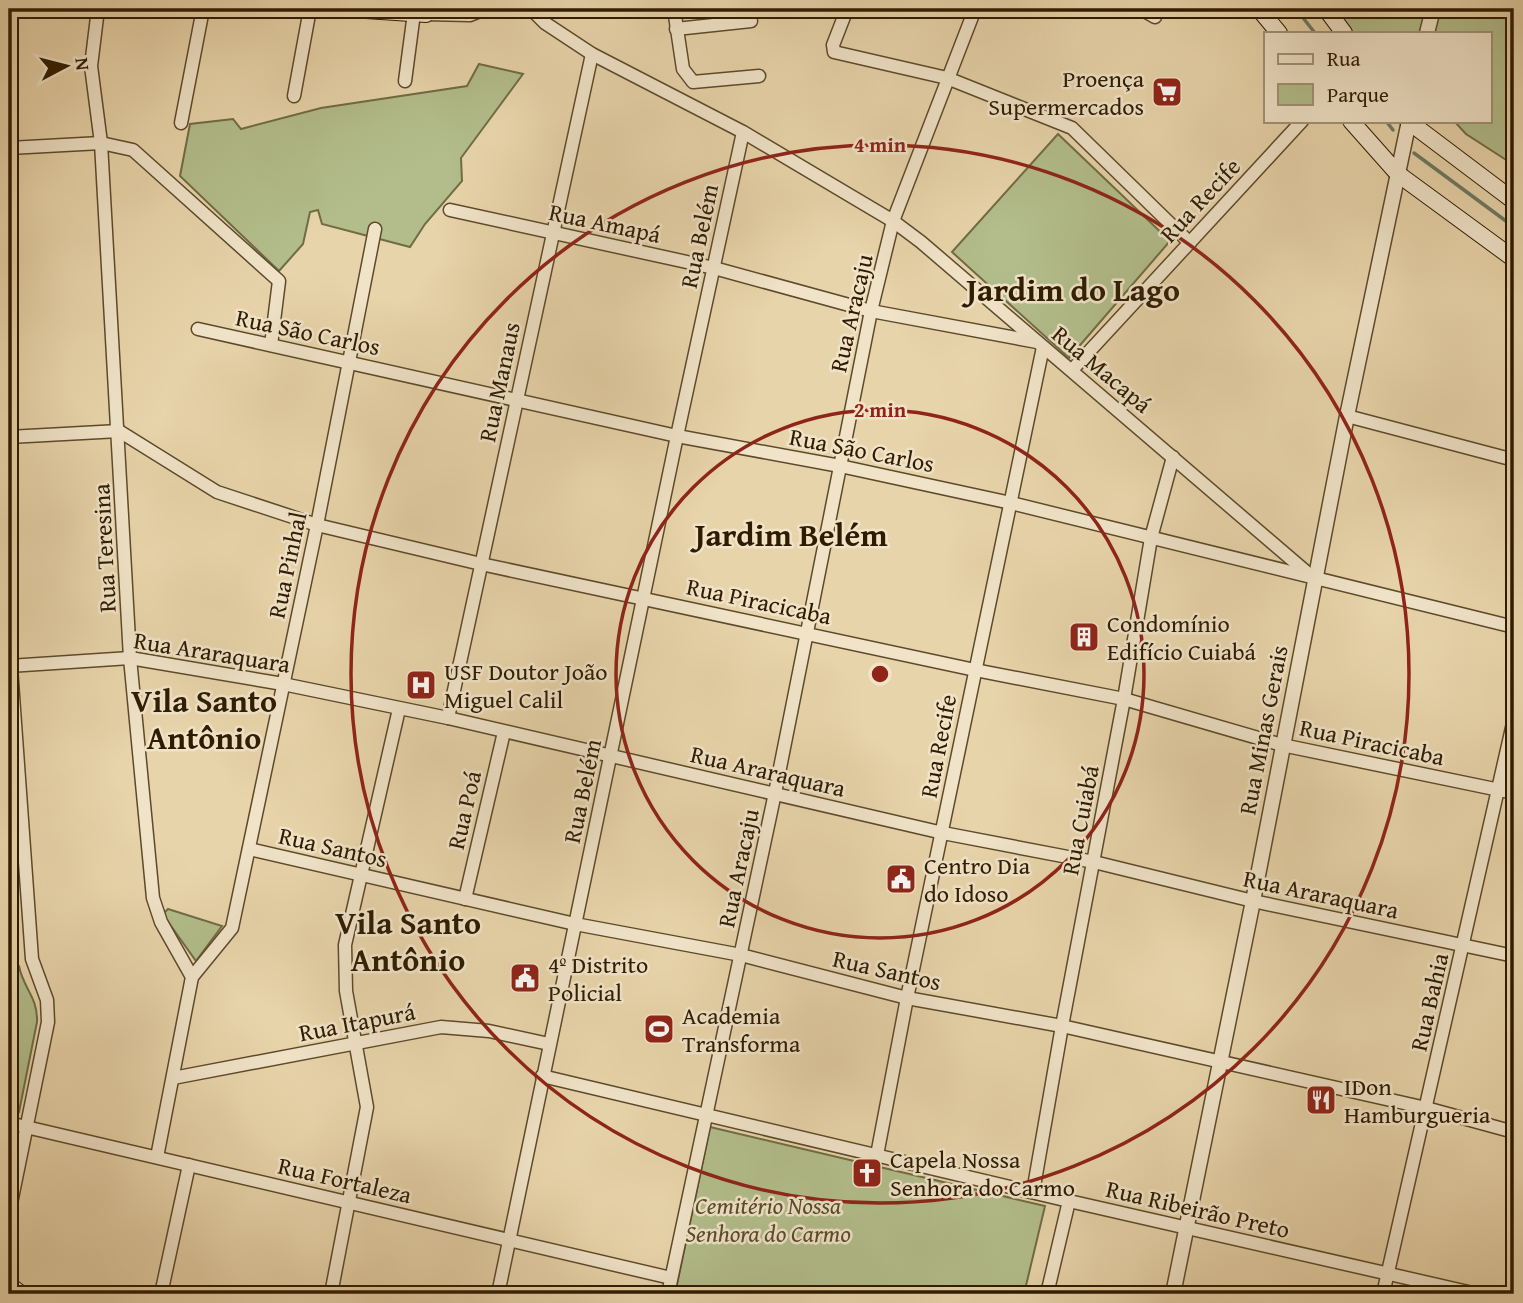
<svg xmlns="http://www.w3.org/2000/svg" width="1523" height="1303" viewBox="0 0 1523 1303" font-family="'Gentium Book Plus',serif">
<rect width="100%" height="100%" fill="#e8d4aa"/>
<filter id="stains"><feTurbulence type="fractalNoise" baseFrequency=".00286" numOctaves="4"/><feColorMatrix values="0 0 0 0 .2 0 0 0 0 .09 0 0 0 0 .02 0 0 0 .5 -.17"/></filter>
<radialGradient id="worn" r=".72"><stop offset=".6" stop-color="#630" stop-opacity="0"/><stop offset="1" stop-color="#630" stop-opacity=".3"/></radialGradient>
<g fill="#b2bd8b" stroke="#706c46" stroke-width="2">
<polygon points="1331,9 1514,9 1514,165 1466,134 1454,121 1490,121 1490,33 1350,33"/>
<polygon points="479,64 523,74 461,158 462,181 425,224 410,247 322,224 318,210 310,212 303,244 279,271 180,176 190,124 233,119 241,129 321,108 467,86"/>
<polygon points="1058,134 1170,241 1069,358 952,252"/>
<polygon points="168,909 222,926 196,961 166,919 164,913"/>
<path d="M 9,964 L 19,966 C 23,988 38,997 37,1022 L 19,1112 L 15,1116 L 9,1114 Z"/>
<polygon points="710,1127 1045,1206 1024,1294 675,1294"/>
</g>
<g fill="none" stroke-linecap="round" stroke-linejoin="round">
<g stroke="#6d7a65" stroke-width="3.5">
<polyline points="1296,9 1315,33"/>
<polyline points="1386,121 1393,130"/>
<polyline points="1414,153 1514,227"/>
</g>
<g stroke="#5d4a2a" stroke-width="15">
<g id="minor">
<polyline points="98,9 91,66 101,143 130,658 153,898 161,922 192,977 157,1157"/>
<polyline points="531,9 545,23 592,54 743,132 893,221 921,242 1311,576"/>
<polyline points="674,9 683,69 693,82 759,76"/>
<polyline points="847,9 833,45 834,52 947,78 1072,128 1190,243"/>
<polyline points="1141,9 1155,17"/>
<polyline points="426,14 470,15 485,9"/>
<polyline points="676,29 751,21"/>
<polyline points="405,81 414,13"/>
<polyline points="294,96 310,9"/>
<polyline points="181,123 203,9"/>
<polyline points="9,148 101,143 133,150 279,281 271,345"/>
<polyline points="450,210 714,268 871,311 1037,342"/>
<polyline points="198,329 677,436 840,466 1011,503 1514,627"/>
<polyline points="1072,370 1302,121"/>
<polyline points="1347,416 1514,460"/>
<polyline points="9,437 119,431 217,492 317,525 481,564 975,670 1124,699 1282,745 1514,793"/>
<polyline points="9,640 32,959 47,1000 48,1022 9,1213"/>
<polyline points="9,666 130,658 283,684 448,718 943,833 1094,862 1253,901 1514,956"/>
<polyline points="448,718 592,54"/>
<polyline points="249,849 575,924 741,955 907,998 1062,1026 1426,1108 1514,1132"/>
<polyline points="465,899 504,732"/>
<polyline points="192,977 232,928 317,525 375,229"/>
<polyline points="542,1076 1069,1201 1477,1294"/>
<polyline points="173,1078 441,1027 489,1031 549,1044"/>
<polyline points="9,1123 671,1278"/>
<polyline points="877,1155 907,998 1043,347"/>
<polyline points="1033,1192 1062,1026 1124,699 1151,538 1173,457"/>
<polyline points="161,1294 189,1165"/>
<polyline points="331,1294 367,1107 346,991 345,945 399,709"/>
<polyline points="498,1294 677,436 743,132"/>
<polyline points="668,1294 775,793 871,311 893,221 975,9"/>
<polyline points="1047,1294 1069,1201"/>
<polyline points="1383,1294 1514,719"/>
</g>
</g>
<g stroke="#5d4a2a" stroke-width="17">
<g id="tertiary">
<polyline points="1427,33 1433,9"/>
<polyline points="1173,1294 1253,901 1347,416 1409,121"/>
</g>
</g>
<g stroke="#2f1c00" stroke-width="18">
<g id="secondary">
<polyline points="351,9 426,14"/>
<polyline points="1259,9 1279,33"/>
<polyline points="1326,9 1344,33"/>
<polyline points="1351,121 1398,174 1514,259"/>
<polyline points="1408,121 1514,201"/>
<polyline points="9,1285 21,1294"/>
</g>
</g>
<use href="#minor" stroke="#f0e3c8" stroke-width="12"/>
<use href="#tertiary" stroke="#f0e3c8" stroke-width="14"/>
<use href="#secondary" stroke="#f0e3c8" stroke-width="16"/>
</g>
<g fill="none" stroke="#8f2418" stroke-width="3.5">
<circle cx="880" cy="674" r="264"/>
<circle cx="880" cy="674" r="529"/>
</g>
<defs>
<g id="supermarket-square" transform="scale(1.575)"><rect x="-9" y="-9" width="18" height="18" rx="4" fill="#8f2418" stroke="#f0e3c8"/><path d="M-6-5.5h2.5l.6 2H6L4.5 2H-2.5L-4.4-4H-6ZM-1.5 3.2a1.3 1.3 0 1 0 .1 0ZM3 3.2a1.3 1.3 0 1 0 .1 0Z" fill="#fff"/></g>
<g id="building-square" transform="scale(1.575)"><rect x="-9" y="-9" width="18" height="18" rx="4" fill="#8f2418" stroke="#f0e3c8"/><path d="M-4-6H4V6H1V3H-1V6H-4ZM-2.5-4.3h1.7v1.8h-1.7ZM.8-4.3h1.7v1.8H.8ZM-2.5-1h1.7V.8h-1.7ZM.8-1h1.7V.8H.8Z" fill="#fff"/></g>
<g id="hospital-square" transform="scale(1.575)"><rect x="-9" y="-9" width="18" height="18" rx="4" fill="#8f2418" stroke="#f0e3c8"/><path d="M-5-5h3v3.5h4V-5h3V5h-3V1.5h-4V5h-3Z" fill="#fff"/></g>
<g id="civic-square" transform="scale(1.575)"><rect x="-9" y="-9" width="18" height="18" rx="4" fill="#8f2418" stroke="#f0e3c8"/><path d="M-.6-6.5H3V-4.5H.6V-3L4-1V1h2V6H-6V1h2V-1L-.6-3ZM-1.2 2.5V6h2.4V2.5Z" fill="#fff"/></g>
<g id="stadium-square" transform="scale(1.575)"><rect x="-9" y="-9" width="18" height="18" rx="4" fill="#8f2418" stroke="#f0e3c8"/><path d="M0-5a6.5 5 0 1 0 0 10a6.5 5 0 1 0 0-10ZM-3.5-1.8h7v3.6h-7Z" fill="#fff"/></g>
<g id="restaurant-square" transform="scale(1.575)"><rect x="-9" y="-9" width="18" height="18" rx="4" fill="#8f2418" stroke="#f0e3c8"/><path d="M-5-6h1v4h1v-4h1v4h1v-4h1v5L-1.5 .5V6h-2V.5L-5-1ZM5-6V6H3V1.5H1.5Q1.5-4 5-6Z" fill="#fff"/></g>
<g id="church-square" transform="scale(1.575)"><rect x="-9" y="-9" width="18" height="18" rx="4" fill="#8f2418" stroke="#f0e3c8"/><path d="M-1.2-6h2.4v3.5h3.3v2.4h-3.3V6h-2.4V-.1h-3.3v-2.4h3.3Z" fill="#fff"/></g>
</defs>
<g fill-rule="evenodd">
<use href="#supermarket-square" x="1167" y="92"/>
<use href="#building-square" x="1084" y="637"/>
<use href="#hospital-square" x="421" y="685"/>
<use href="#civic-square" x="901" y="879"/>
<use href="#civic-square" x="525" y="978"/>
<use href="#stadium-square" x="659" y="1029"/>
<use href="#restaurant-square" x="1321" y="1100"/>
<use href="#church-square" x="867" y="1173"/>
</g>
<g text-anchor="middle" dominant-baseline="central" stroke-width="5" stroke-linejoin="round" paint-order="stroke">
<g font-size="24" fill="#2f1c00" stroke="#f0e3c8" text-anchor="start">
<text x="1144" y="78" text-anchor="end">Proença<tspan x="1144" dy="28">Supermercados</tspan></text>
<text x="1107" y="623">Condomínio<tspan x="1107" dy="28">Edifício Cuiabá</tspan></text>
<text x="444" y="671">USF Doutor João<tspan x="444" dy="28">Miguel Calil</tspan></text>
<text x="924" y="865">Centro Dia<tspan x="924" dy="28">do Idoso</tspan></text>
<text x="548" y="964">4º Distrito<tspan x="548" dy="28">Policial</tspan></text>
<text x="682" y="1015">Academia<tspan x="682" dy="28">Transforma</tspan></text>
<text x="1344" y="1086">IDon<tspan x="1344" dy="28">Hamburgueria</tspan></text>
<text x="890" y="1159">Capela Nossa<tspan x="890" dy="28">Senhora do Carmo</tspan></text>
</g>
<g font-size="24" fill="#2f1c00" stroke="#f0e3c8">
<text transform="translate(1200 200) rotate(-47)">Rua Recife</text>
<text transform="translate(605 223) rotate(12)">Rua Amapá</text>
<text transform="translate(699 236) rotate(-78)">Rua Belém</text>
<text transform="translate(851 313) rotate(-77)">Rua Aracaju</text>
<text transform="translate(308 332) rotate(12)">Rua São Carlos</text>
<text transform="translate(1102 369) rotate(40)">Rua Macapá</text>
<text transform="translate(499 382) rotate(-78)">Rua Manaus</text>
<text transform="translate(862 450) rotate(11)">Rua São Carlos</text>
<text transform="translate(104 548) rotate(-93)">Rua Teresina</text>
<text transform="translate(287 565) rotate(-78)">Rua Pinhal</text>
<text transform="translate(759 601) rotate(12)">Rua Piracicaba</text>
<text transform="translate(212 652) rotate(9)">Rua Araraquara</text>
<text transform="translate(1263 730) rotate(-79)">Rua Minas Gerais</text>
<text transform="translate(1372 742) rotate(12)">Rua Piracicaba</text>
<text transform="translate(938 746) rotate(-79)">Rua Recife</text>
<text transform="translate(768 771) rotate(13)">Rua Araraquara</text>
<text transform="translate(582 791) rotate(-78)">Rua Belém</text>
<text transform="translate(464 810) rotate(-77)">Rua Poá</text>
<text transform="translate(1080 820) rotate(-79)">Rua Cuiabá</text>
<text transform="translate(333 847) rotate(13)">Rua Santos</text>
<text transform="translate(738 868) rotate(-78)">Rua Aracaju</text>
<text transform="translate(1321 894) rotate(12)">Rua Araraquara</text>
<text transform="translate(887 970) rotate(13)">Rua Santos</text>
<text transform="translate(1429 1002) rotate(-77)">Rua Bahia</text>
<text transform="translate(357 1022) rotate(-11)">Rua Itapurá</text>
<text transform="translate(345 1180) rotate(13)">Rua Fortaleza</text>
<text transform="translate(1198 1209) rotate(13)">Rua Ribeirão Preto</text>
</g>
<g font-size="24" font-style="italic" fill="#564c2a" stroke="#f0e3c8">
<text x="768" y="1205">Cemitério Nossa<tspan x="768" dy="28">Senhora do Carmo</tspan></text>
</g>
<g font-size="32" font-weight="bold" fill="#2f1c00" stroke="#f0e3c8">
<text x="1073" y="289">Jardim do Lago</text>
<text x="791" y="534">Jardim Belém</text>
<text x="204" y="700">Vila Santo<tspan x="204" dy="37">Antônio</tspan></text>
<text x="408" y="922">Vila Santo<tspan x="408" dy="37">Antônio</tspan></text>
</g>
</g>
<circle cx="880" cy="674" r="10" fill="#8f2418" stroke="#f0e3c8" stroke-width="3.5"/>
<g font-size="21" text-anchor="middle" font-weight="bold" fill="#8f2418" stroke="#f0e3c8" stroke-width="5" stroke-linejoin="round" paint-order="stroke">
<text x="880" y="152">4 min</text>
<text x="880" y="417">2 min</text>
</g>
<rect width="1523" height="1303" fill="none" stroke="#e8d4aa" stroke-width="35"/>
<rect x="10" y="10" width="1502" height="1282" fill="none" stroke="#2f1c00" stroke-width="3.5"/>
<rect x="18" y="18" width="1488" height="1268" fill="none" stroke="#2f1c00" stroke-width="2"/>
<rect x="1264" y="32" width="228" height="91" fill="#f0e3c8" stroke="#a39378" stroke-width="2"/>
<rect x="1278" y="54" width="35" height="10" fill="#f0e3c8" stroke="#a39378" stroke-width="2"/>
<text x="1327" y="66" font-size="21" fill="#2f1c00">Rua</text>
<rect x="1278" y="84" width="35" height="21" fill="#b2bd8b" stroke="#a39378" stroke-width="2"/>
<text x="1327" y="102" font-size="21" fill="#2f1c00">Parque</text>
<g transform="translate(66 66) rotate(83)" stroke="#f0e3c8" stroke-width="5" paint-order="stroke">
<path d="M0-5L12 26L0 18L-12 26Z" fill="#2f1c00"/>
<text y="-10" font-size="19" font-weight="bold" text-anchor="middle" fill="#2f1c00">N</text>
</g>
<rect width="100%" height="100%" filter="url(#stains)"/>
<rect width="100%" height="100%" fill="url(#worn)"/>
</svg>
